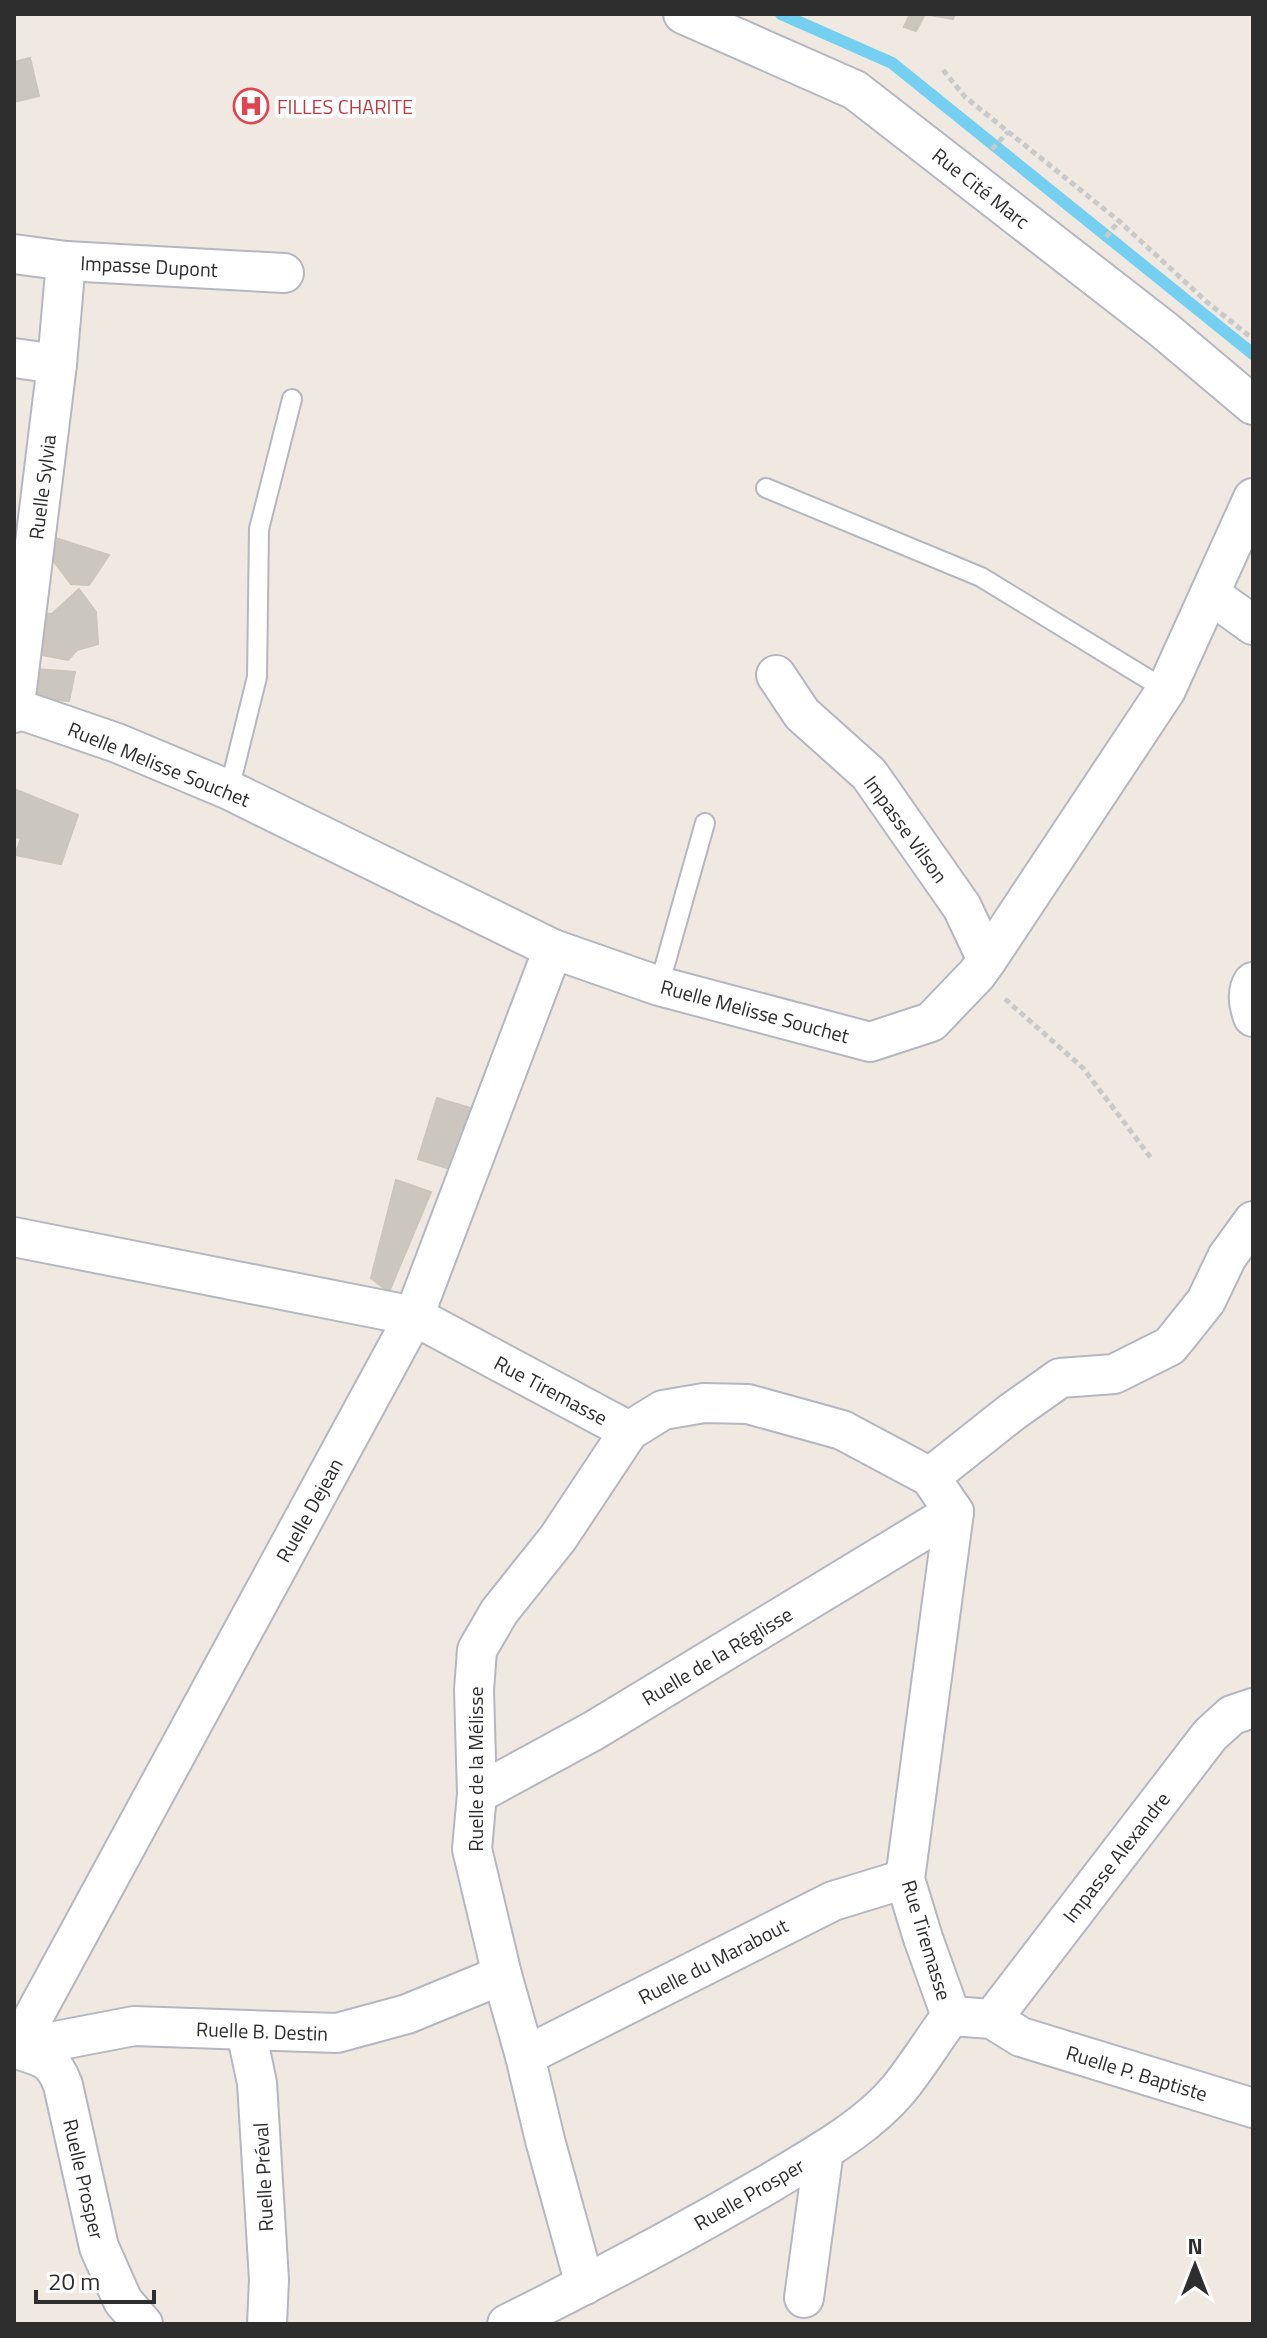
<svg xmlns="http://www.w3.org/2000/svg" width="1267" height="2338" viewBox="0 0 1267 2338" font-family="'Titillium Web',sans-serif">
<rect width="100%" height="100%" fill="#efe9e1"/>
<g fill="none" stroke-linecap="round" stroke-linejoin="round">
<polyline stroke="#75cff0" stroke-width="12" points="781,14 892,63 1253,354"/>
</g>
<g fill="#cbc7bf" stroke="#cbc5ba" stroke-width="2">
<polygon points="910,14 955,14 953,19 925,14 916,31 904,27"/>
<polygon points="30,58 39,96 14,102 14,62"/>
<polygon points="52,537 109,555 89,585 71,584 45,550"/>
<polygon points="79,589 96,612 98,644 77,650 68,660 26,652 23,612 52,614"/>
<polygon points="35,669 75,672 69,701 38,699"/>
<polygon points="14,789 78,815 61,864 15,855 21,838 14,837"/>
<polygon points="437,1098 470,1108 450,1169 418,1159"/>
<polygon points="396,1180 431,1192 389,1292 371,1278"/>
</g>
<g fill="none" stroke-linecap="round" stroke-linejoin="round">
<g stroke="#b4b7c1" stroke-width="22">
<g id="service">
<polyline points="766,488 981,577 1166,690"/>
<polyline points="229,790 257,677 259,529 292,399"/>
<polyline points="659,986 705,823"/>
</g>
</g>
<g stroke="#b4b7c1" stroke-width="42">
<g id="minor">
<polyline points="683,14 855,90 1164,330 1253,405"/>
<polyline points="14,254 66,261 284,273"/>
<polyline points="14,358 57,364"/>
<polyline points="1210,594 1253,625"/>
<polyline points="776,675 802,714 869,774 962,907 987,960"/>
<polyline points="15,708 117,743 229,790 553,949 659,986 870,1042 931,1022 977,974 987,960 1166,690 1253,498"/>
<polyline points="14,713 57,364 66,261"/>
<path d="M 1253,982 C 1246,992 1249,1006 1253,1017"/>
<polyline points="14,1237 414,1316 629,1431 663,1410 704,1403 748,1404 842,1430 930,1477 954,1512 905,1879 923,1938 951,2016 992,2019 1021,2037 1253,2108"/>
<polyline points="930,1477 1012,1412 1060,1378 1114,1374 1170,1346 1206,1301 1227,1257 1253,1221"/>
<polyline points="477,1794 593,1731 954,1512"/>
<polyline points="992,2019 1210,1735 1232,1715 1253,1708"/>
<polyline points="246,2031 257,2083 269,2280 267,2324"/>
<polyline points="14,2049 134,2026 337,2033 407,2014 502,1975"/>
<polyline points="525,2056 833,1901 905,1879"/>
<polyline points="585,2285 545,2140 525,2056 502,1975 472,1849 477,1794 474,1690 477,1650 499,1612 558,1538 629,1431"/>
<polyline points="804,2298 824,2150"/>
<path d="M 143,2324 L 123,2301 L 99,2247 L 63,2085 C 53,2058 42,2057 16,2049 L 414,1316 L 553,949"/>
<path d="M 507,2324 C 596,2280 684,2233 770,2183 C 814,2156 864,2130 898,2090 C 917,2067 933,2040 951,2016"/>
</g>
</g>
<g stroke="#c9c9c9" stroke-width="5" stroke-dasharray="6 4" stroke-linecap="butt">
<polyline points="943,70 965,97 1119,221 1208,303 1253,339"/>
<polyline points="992,149 1008,132"/>
<polyline points="1106,237 1119,221"/>
<polyline points="1005,999 1083,1068 1151,1158"/>
</g>
<use href="#service" stroke="#fff" stroke-width="18"/>
<use href="#minor" stroke="#fff" stroke-width="38"/>
</g>
<defs>
<g id="hospital-ring" transform="scale(1.8)"><circle r="9.5" fill="#fff" stroke="#e0444e" stroke-width="1.5"/><path d="M-5-5h3v3.5h4V-5h3V5h-3V1.5h-4V5h-3Z" fill="#e0444e"/></g>
</defs>
<g fill-rule="evenodd">
<use href="#hospital-ring" x="251" y="106"/>
</g>
<g text-anchor="middle" dominant-baseline="central" stroke-width="8" stroke-linejoin="round" paint-order="stroke">
<g font-size="20" fill="#be3a42" stroke="#fff" text-anchor="start">
<text x="277" y="106">FILLES CHARITE</text>
</g>
<g font-size="20" fill="#2e2e2e" stroke="#fff">
<text transform="translate(981 188) rotate(38)">Rue Cité Marc</text>
<text transform="translate(149 266) rotate(3)">Impasse Dupont</text>
<text transform="translate(42 487) rotate(-83)">Ruelle Sylvia</text>
<text transform="translate(159 764) rotate(22)">Ruelle Melisse Souchet</text>
<text transform="translate(906 829) rotate(54)">Impasse Vilson</text>
<text transform="translate(755 1011) rotate(15)">Ruelle Melisse Souchet</text>
<text transform="translate(551 1390) rotate(28)">Rue Tiremasse</text>
<text transform="translate(309 1510) rotate(-61)">Ruelle Dejean</text>
<text transform="translate(717 1656) rotate(-31)">Ruelle de la Réglisse</text>
<text transform="translate(475 1769) rotate(-90)">Ruelle de la Mélisse</text>
<text transform="translate(1116 1857) rotate(-52)">Impasse Alexandre</text>
<text transform="translate(927 1940) rotate(73)">Rue Tiremasse</text>
<text transform="translate(713 1961) rotate(-27)">Ruelle du Marabout</text>
<text transform="translate(262 2031) rotate(2)">Ruelle B. Destin</text>
<text transform="translate(1137 2073) rotate(17)">Ruelle P. Baptiste</text>
<text transform="translate(263 2177) rotate(-93)">Ruelle Préval</text>
<text transform="translate(84 2179) rotate(77)">Ruelle Prosper</text>
<text transform="translate(749 2194) rotate(-30)">Ruelle Prosper</text>
</g>
</g>
<rect width="1267" height="2338" fill="none" stroke="#2e2e2e" stroke-width="32"/>
<g transform="translate(1195 2266)" stroke="#ffffff" stroke-width="6" paint-order="stroke">
<path d="M0-6L14 30L0 20L-14 30Z" fill="#2e2e2e"/>
<text y="-12" font-size="22" font-weight="bold" text-anchor="middle" fill="#2e2e2e">N</text>
</g>
<path d="M36 2290v12h118v-12" fill="none" stroke="#2e2e2e" stroke-width="4"/>
<text x="48" y="2290" font-size="24" fill="#2e2e2e" stroke="#ffffff" stroke-width="6" paint-order="stroke">20 m</text>
</svg>
